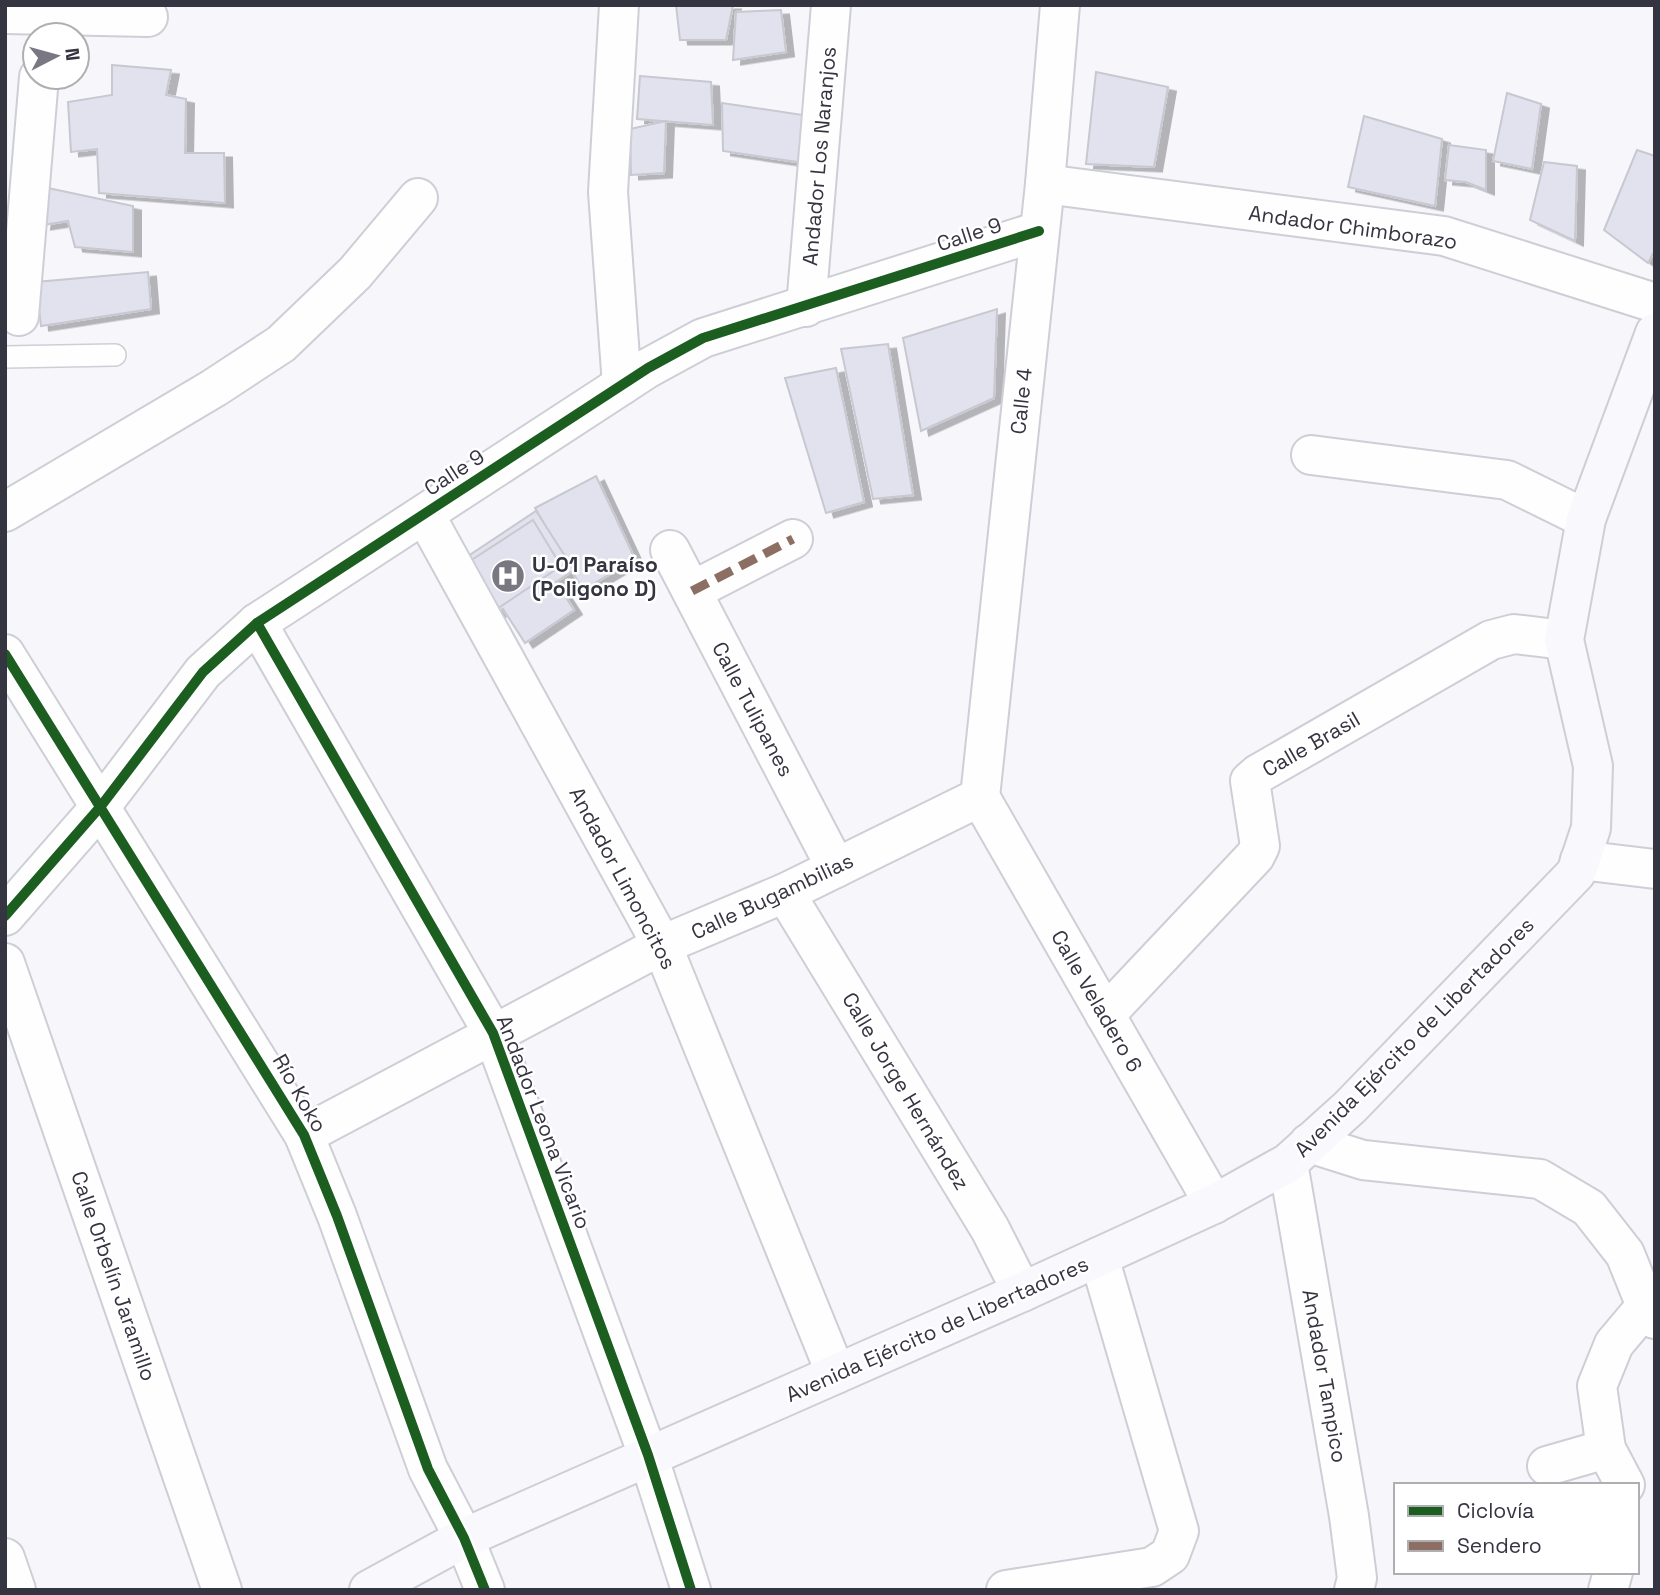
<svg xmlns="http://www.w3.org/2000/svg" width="1660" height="1595" viewBox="0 0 1660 1595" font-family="'Space Grotesk',sans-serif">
<defs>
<filter id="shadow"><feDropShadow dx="8" dy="4.5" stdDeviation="0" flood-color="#0004"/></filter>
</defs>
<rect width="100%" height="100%" fill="#f6f6fb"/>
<g fill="#e2e1ee" stroke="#c8c8d1" stroke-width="2" filter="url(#shadow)">
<polygon points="676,5 733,5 726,40 680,40"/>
<polygon points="781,10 786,52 733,60 736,12"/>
<polygon points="112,65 171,70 166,95 186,99 185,153 224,153 225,203 99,193 97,149 71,152 68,102 112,95"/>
<polygon points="1096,72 1168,87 1154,167 1086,164"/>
<polygon points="640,76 711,82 713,125 637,119"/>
<polygon points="1507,93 1541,104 1532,169 1493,161"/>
<polygon points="722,103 803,115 798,162 723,151"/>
<polygon points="1364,116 1442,139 1435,206 1348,187"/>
<polygon points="666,121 664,173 631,175 630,129"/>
<polygon points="1449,145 1486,150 1486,190 1466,182 1445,180"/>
<polygon points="1637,150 1655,156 1655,250 1648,263 1604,230"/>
<polygon points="1544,162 1577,166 1575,241 1530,220"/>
<polygon points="48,188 133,206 133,252 75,247 68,221 43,225"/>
<polygon points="148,272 151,309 41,326 36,282"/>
<polygon points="997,309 994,398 921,431 903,338"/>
<polygon points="888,344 913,495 873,499 841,349"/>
<polygon points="836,368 864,502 826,513 785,378"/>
<polygon points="596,476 635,559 583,590 535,508"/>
<polygon points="536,511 574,570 556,582 574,610 525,643 503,609 481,623 447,570"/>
<polygon points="533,520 561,566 497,609 470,561"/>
</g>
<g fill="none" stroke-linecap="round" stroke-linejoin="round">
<g stroke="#ceced7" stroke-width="24">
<polyline id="service" points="5,357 115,355"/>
</g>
<g stroke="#ceced7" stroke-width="42">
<g id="minor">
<polyline points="619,5 608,192 622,385"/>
<polyline points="5,14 148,17"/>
<polyline points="1045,184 1444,236 1655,303"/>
<polyline points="806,307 831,5"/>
<polyline points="19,316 39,77"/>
<polyline points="1311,455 1507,480 1586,519"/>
<polyline points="5,512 214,388 281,344 355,273 418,198"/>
<polyline points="425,515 662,945 836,1374"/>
<polyline points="670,550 836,868"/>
<polyline points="692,591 793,539"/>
<polyline points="257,623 493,1033 648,1455 691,1590"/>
<polyline points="5,654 304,1135 337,1216 428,1469 464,1538 485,1590"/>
<polyline points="980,797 1045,184 1060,5"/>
<polyline points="980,797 1214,1204"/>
<polyline points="1580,860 1655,869"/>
<polyline points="785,893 990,1229 1022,1292"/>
<polyline points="5,916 101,806 203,672 257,623 648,368 703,338 1039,231"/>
<polyline points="5,963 222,1590"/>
<polyline points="1105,1015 1255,856 1260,846 1250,781 1258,774 1491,640 1514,634 1564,640"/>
<polyline points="304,1135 662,945 785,893 980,797"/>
<polyline points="1288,1163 1349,1516 1357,1578 1354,1590"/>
<polyline points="1547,1466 1606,1449"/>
<polyline points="1625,1485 1606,1449 1597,1386 1614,1344 1646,1306"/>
<polyline points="5,1558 16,1590"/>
<polyline points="1006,1590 1152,1567 1170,1555 1179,1531 1099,1257"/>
<polyline points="1608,1590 1613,1572"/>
</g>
</g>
<g stroke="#ceced7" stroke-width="42">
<polyline id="tertiary" points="1309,1143 1363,1160 1540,1179 1589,1208 1625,1254 1646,1306 1655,1319"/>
</g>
<g stroke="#ceced7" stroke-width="42">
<polyline id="secondary" points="369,1590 464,1538 1022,1292 1214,1204 1288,1163 1350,1107 1576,873 1591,828 1593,766 1564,640 1586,519 1655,333"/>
</g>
<use href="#service" stroke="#fefefe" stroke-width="21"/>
<use href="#minor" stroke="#fefefe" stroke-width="38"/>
<use href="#tertiary" stroke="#fefefe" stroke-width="38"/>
<use href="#secondary" stroke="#f9f8fc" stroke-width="38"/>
<polyline stroke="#8d6e63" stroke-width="9" stroke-dasharray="18 9" stroke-linecap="butt" points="692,591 793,539"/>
<g stroke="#fff" stroke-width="15">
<g id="cycleway">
<polyline points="257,623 493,1033 648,1455 691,1590"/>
<polyline points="5,654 304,1135 337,1216 428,1469 464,1538 485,1590"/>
<polyline points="5,916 101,806 203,672 257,623 648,368 703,338 1039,231"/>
</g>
</g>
<use href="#cycleway" stroke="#1b5e20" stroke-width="10"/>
</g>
<defs>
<g id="hospital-disc" transform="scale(1.75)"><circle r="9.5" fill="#797882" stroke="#fff"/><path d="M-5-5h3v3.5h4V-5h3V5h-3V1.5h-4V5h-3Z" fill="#fff"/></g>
</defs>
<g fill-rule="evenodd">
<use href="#hospital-disc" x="508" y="576"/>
</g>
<g text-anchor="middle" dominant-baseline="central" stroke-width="5" stroke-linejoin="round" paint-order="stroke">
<g font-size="21" fill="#353441" stroke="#fff">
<text transform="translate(819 156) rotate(-85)">Andador Los Naranjos</text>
<text transform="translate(1353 227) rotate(8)">Andador Chimborazo</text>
<text transform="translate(969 234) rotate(-18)">Calle 9</text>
<text transform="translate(1021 401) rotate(-84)">Calle 4</text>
<text transform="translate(454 472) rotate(-33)">Calle 9</text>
<text transform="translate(753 709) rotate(62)">Calle Tulipanes</text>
<text transform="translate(1311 744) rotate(-30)">Calle Brasil</text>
<text transform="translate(623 878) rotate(62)">Andador Limoncitos</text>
<text transform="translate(772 896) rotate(-25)">Calle Bugambilias</text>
<text transform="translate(1097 1001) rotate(60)">Calle Veladero 6</text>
<text transform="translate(1414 1037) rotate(-45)">Avenida Ejército de Libertadores</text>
<text transform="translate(906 1091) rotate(59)">Calle Jorge Hernández</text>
<text transform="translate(300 1093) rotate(60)">Río Koko</text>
<text transform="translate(544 1122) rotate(69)">Andador Leona Vicario</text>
<text transform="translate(114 1276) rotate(71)">Calle Orbelín Jaramillo</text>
<text transform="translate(937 1329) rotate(-24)">Avenida Ejército de Libertadores</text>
<text transform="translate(1325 1376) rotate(80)">Andador Tampico</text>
</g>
<g font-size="21" font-weight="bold" fill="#353441" stroke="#fff" text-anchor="start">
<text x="532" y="564">U-01 Paraíso<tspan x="532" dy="24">(Poligono D)</tspan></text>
</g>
</g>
<rect width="1660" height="1595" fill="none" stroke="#353441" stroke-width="14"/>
<rect x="1394" y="1483" width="245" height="91" fill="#ffffff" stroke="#aeaeb3" stroke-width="2"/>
<rect x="1408" y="1506" width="35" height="10" fill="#1b5e20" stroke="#aeaeb3" stroke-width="2"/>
<text x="1457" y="1518" font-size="21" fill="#353441">Ciclovía</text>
<rect x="1408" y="1541" width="35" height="10" fill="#8d6e63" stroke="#aeaeb3" stroke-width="2"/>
<text x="1457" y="1553" font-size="21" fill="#353441">Sendero</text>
<g transform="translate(56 56) rotate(84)"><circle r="33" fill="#ffffff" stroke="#aeaeb3" stroke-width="2"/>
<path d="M0-5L12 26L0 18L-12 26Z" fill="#797882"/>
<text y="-10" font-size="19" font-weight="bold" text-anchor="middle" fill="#353441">N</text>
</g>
</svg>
